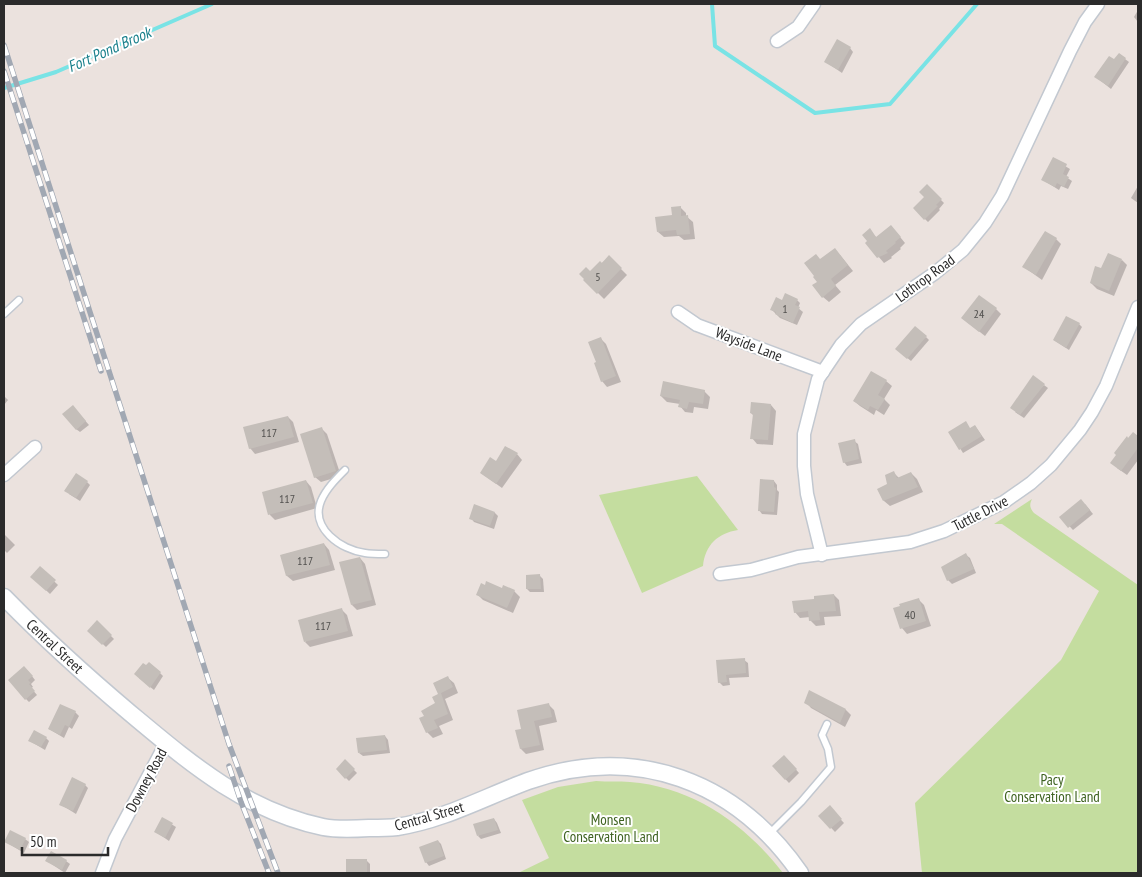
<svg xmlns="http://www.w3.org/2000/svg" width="1142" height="877" viewBox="0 0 1142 877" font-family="'PT Sans Narrow',sans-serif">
<rect width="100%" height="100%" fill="#ebe2de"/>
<g fill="#c4dd9f">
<path d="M 697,476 L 738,530 C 718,533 705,545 703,566 L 642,593 L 599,495 Z"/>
<path d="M 1032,499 C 1029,505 1030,508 1034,513 L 1138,585 L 1138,873 L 922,873 L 915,803 L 1061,660 L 1099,591 L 1002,524 L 994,524 Z"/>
<path d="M 596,781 C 607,782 619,781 630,782 C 693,787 745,824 783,873 L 518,873 L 549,858 L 522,800 L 558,787 Z"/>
</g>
<g fill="#0003">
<polygon points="1138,10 1138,22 1134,17"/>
<polygon points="850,48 853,52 842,73 826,62"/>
<polygon points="1125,59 1129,62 1111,89 1096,77 1115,61"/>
<polygon points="1053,159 1070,169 1066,177 1072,181 1068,189 1061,186 1059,190 1043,180"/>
<polygon points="927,186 944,203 939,209 940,210 928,222 914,208 926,197"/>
<polygon points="1138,186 1138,203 1131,198"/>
<polygon points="680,207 686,213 686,216 693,222 695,239 684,240 679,236 664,237 658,232"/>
<polygon points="896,232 905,243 900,248 901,249 891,257 892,258 884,263 867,243 875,236 877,238"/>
<polygon points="1056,239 1061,244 1042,280 1024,267"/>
<polygon points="840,255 853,271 835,285 841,292 829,302 823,297 818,282"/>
<polygon points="609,257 627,275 604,299 585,280 590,273"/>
<polygon points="1122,260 1127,265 1114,296 1097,289 1091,283"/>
<polygon points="797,300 800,303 798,308 803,312 797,325 780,318 771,309 783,301"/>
<polygon points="996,309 1001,314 985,336 962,318"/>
<polygon points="1079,324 1082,327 1069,350 1054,340"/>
<polygon points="926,337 929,340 911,361 900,352"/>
<polygon points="600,338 606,344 621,382 607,387 602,381 597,363"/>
<polygon points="886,381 892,386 884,399 890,405 884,415 876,410 874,415 860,406 854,401"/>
<polygon points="1044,385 1048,388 1024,418 1015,412"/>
<polygon points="704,391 710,397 708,409 694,407 693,413 685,412 680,406 680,404 667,402 661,396"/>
<polygon points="4,396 8,400 4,405"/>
<polygon points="771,405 776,411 773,445 757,444 752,438 754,416 751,413"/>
<polygon points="76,410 89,425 80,432 76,429"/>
<polygon points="288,417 293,422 299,442 255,454 250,448"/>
<polygon points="975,426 985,440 963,453 950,432 972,434"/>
<polygon points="322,429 327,434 341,476 321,482 315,477"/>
<polygon points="1133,434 1138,438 1138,460 1127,475 1117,468 1128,439"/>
<polygon points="854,441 858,444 862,463 847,466 844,462"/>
<polygon points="517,454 522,460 502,488 481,473 496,463"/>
<polygon points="894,473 900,479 911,473 917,479 923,492 890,506 884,501 879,489 889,485"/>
<polygon points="306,481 311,487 317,508 275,520 270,515 263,493"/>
<polygon points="774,481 777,485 777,490 779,492 777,515 762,514 759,510"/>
<polygon points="87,482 90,485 80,501 69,494"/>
<polygon points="1085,504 1093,514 1073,530 1061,517"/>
<polygon points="475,506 495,513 498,516 494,529 474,522 471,518"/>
<polygon points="4,534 15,545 7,553 4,550"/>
<polygon points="324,544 329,550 335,570 293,581 287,576 282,555"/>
<polygon points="966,555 970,558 976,573 952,584 948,580"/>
<polygon points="360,558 365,564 376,605 357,610 352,605"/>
<polygon points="40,568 58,585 50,594 32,577"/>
<polygon points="540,576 543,579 544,592 530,592 527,589"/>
<polygon points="504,587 514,591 520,597 513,613 483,600 477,594 503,590"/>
<polygon points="834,595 839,600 841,616 824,617 825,625 816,626 810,620 810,617 800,618 795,612 816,600"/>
<polygon points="918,599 924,605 931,626 907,634 902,628"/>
<polygon points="342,610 347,615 353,636 310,647 305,642"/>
<polygon points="97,622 114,639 106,647 89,631"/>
<polygon points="744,660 748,663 749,677 729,678 730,685 723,686 719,682 718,661"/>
<polygon points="28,671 35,680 31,684 33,687 31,688 37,695 29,702 26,699"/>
<polygon points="160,673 163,676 154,690 139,678"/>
<polygon points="448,678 454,683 458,693 445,699 453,720 439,726 443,734 433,738 427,732 425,717 436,703"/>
<polygon points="806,702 846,710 851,715 845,727 811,708"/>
<polygon points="548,704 554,710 557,722 539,726 544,750 526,754 521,749 522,730"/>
<polygon points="75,712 79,716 72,729 69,727 64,738 49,729"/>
<polygon points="385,736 388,740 390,753 363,756 359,753"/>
<polygon points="46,738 49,741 45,750 30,741"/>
<polygon points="784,756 799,773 789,783 773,766"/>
<polygon points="345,761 357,773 349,781 337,769"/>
<polygon points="85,785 88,788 76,814 60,804"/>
<polygon points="829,807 844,823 835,832 820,816"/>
<polygon points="163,819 176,827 169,841 156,832"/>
<polygon points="494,819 497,823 501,833 481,839 478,836"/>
<polygon points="25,839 29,842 24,853 6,842"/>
<polygon points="438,841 441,844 446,859 429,866 426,862"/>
<polygon points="47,861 66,861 70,864 65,873"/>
<polygon points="367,861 370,864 370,873 347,873"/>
</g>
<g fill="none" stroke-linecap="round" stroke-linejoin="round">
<g stroke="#79e3e5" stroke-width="4">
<polyline points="712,4 715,46 815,113 890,104 977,4"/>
<polyline points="4,88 56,72 212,4"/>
</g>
</g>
<g fill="#c4beb9">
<polygon points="837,39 851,47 838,70 824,62"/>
<polygon points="1119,53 1126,58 1108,86 1094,77 1109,56 1114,59"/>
<polygon points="1053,157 1067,164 1063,174 1069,177 1064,187 1057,183 1055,187 1041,180"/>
<polygon points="927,184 942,199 936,205 938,206 924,220 913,208 924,197 919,192"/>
<polygon points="681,206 681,216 688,215 690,234 677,235 676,230 657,232 655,217 672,215 671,207"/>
<polygon points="891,225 901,237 895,242 896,243 886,251 888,253 877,258 865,243 867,241 862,235 870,228 876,237"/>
<polygon points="1045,231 1057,238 1036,275 1022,267"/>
<polygon points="835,248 848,265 831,279 836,286 822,298 812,285 817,282 813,277 814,276 804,263 816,254 820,259"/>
<polygon points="1108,253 1122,259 1109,291 1090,283 1095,266 1101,268"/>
<polygon points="609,255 622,268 597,294 583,280 584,279 579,274 586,267 590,271 600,261 602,263"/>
<polygon points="785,293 798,299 795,305 800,307 793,323 775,314 776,312 770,310 776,297 782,300"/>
<polygon points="979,295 997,308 979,332 961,318"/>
<polygon points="1066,316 1080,323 1066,348 1053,340"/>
<polygon points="915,326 927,336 907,359 895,349"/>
<polygon points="601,337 616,376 601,382 594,363 596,362 588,342"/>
<polygon points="871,371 887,380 878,395 885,399 878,410 870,406 868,410 853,401"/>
<polygon points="1033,375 1045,384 1020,415 1010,408"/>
<polygon points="663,381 705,390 703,404 689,402 687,409 678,407 680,400 660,396"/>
<polygon points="751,402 771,404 768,440 750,439 753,414 750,413"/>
<polygon points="73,405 86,421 76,430 62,414"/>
<polygon points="288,416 294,437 249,449 243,427"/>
<polygon points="966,421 970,428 975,425 982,436 959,450 948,432"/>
<polygon points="322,427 336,471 314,478 300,434"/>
<polygon points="1133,432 1138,436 1138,448 1121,471 1110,463 1116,455 1114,453 1127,436 1128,438"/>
<polygon points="855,439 859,459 843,463 838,443"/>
<polygon points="505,446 518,453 496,484 480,473 490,457 496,461"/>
<polygon points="894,471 897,478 911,472 918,487 883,501 877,489 887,484 885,475"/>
<polygon points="76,473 88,481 76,498 64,491"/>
<polygon points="760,479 774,480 774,487 776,488 774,512 758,511"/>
<polygon points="306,480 313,503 268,515 262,492"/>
<polygon points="1081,499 1090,510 1068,528 1059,517"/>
<polygon points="474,504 495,512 490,526 469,519"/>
<polygon points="324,543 330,565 286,576 280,555"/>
<polygon points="966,553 974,569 947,581 941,567"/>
<polygon points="360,557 372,600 351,605 339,562"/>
<polygon points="40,566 56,580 46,591 30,577"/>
<polygon points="540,574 541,589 526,589 526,575"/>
<polygon points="486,581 502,588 503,585 515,590 507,608 476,595 481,583 485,585"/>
<polygon points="834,594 836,611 819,612 820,620 809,621 808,611 794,613 792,601 814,599 814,596"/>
<polygon points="919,598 926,621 900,629 893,608 900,606 899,604"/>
<polygon points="342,608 348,631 304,642 298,620"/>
<polygon points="97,620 112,635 102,645 87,631"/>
<polygon points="745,658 746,673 726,675 727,682 718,683 716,660"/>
<polygon points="149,662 161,672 150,688 134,674 143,663 146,665"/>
<polygon points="24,666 33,676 28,680 31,683 29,684 35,691 25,700 8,680"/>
<polygon points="448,676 453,687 441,693 448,714 434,720 438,728 426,733 419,718 424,716 421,711 435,703 432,697 438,694 433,683"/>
<polygon points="809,690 846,709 840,723 804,703"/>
<polygon points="549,703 552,717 534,721 540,745 520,749 515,730 521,729 517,710"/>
<polygon points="60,704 76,711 69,727 65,725 60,735 48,729"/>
<polygon points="34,730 47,737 41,747 28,741"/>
<polygon points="385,735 387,750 358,753 356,738"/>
<polygon points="784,755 797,769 785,780 772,766"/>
<polygon points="345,759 355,769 345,779 336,769"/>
<polygon points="72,777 86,784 73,811 59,805"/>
<polygon points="830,805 842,819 830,829 818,816"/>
<polygon points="162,817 173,823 165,838 154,832"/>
<polygon points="494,818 498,830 477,836 473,824"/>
<polygon points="10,830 26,838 20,850 4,842"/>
<polygon points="438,840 444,856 425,863 419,847"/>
<polygon points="51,851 67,860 62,870 45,861"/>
<rect x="346" y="859" width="21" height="14"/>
</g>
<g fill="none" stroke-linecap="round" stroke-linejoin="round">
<g stroke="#c2c8d0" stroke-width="9">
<g id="service">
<polyline points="4,314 19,300"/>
<path d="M 345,470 C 336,479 326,489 321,501 C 310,528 341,550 365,553 C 371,554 378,554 385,554"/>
<polyline points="769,834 801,802 831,767 828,749 822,735 827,724"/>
</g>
</g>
<g stroke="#c2c8d0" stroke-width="15">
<g id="minor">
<polyline points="777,41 798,27 814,4"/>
<polyline points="678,312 697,325 823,372"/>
<polyline points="4,475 35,447"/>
<polyline points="822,555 807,494 804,466 804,434 818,379 841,345 861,324 935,273 963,250 985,223 1002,196 1070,51 1085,22 1098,4"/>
<polyline points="720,574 751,570 798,557 910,542 944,531 1004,502 1031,483 1051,465 1080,430 1092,412 1106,386 1138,307"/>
<polyline points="102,873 115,839 166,743"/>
</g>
</g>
<g stroke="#c2c8d0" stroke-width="19">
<path id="tertiary" d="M 4,597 C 44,638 86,676 130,713 C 190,763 244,810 323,827 C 338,830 354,829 369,828 C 378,828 388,828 397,827 C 443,820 485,797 528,781 C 636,743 736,781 800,873"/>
</g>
<use href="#service" stroke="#fff" stroke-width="6"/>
<use href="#minor" stroke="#fff" stroke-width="12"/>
<use href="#tertiary" stroke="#fff" stroke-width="16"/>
<g stroke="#a1a8b3" stroke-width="5.5">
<g id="rail">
<polyline points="4,45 229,744 278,873"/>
<polyline points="4,71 101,371"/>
<polyline points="229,766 241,802 269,873"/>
</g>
</g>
<use href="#rail" stroke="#fff" stroke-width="4" stroke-dasharray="11" stroke-linecap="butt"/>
</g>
<g text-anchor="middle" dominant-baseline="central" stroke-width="4" stroke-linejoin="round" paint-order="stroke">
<g font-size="12" fill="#51504e">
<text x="598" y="276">5</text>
<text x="785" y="308">1</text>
<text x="979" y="313">24</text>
<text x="269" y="432">117</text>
<text x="287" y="498">117</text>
<text x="305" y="560">117</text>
<text x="910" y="614">40</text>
<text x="323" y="625">117</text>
</g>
<g font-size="15" fill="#2b2b2b" stroke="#fff">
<text transform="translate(925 278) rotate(-36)">Lothrop Road</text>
<text transform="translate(749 344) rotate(21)">Wayside Lane</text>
<text transform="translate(980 513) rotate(-27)">Tuttle Drive</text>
<text transform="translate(55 646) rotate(43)">Central Street</text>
<text transform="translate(146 780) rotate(-62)">Downey Road</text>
<text transform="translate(429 816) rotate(-16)">Central Street</text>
</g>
<g font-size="15" fill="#3e6220" stroke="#fff">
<text x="1052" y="779">Pacy<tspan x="1052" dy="17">Conservation Land</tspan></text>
<text x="611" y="819">Monsen<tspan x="611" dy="17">Conservation Land</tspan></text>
</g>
<g font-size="16" font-style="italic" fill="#187f8b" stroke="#fff">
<text transform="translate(109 49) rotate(-24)">Fort Pond Brook</text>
</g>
</g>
<rect width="1142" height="877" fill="none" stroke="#2b2b2b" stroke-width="10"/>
<path d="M22 847v8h86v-8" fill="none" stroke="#2b2b2b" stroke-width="2.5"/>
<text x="30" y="847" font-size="15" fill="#2b2b2b" stroke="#ffffff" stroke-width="4" paint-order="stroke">50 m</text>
</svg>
